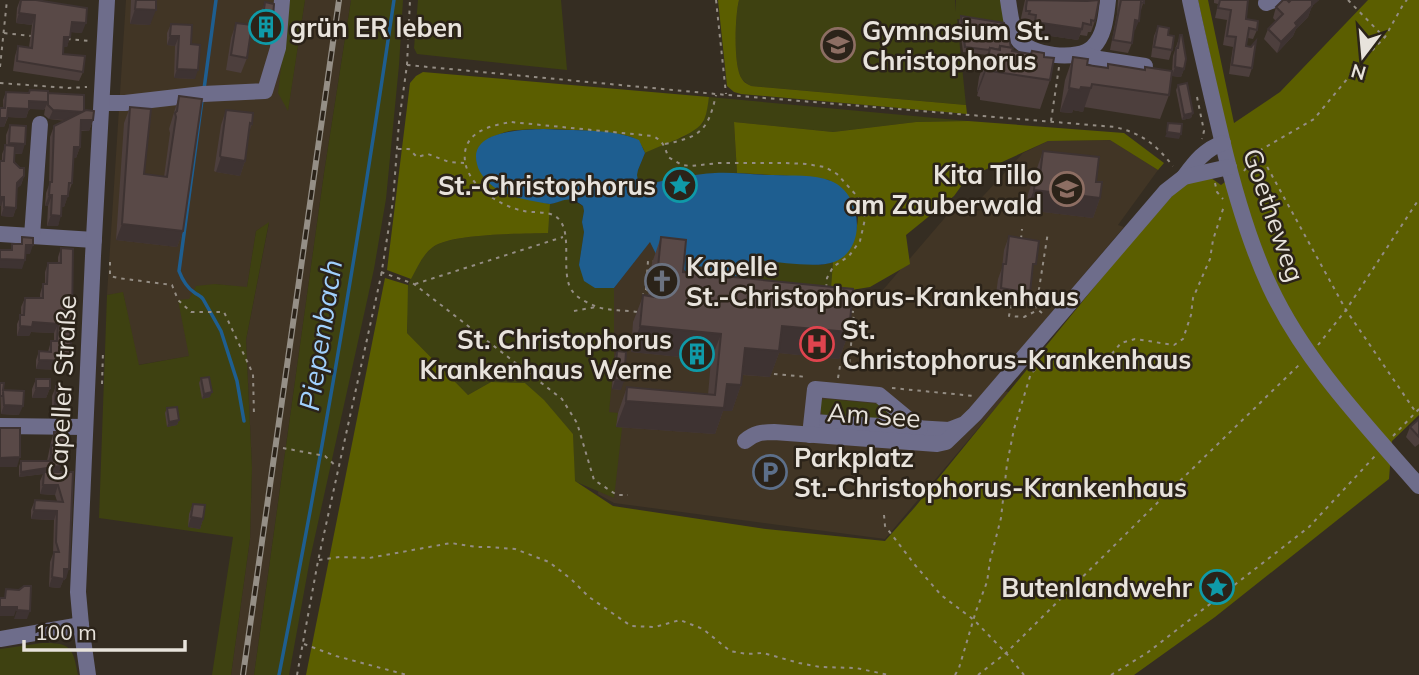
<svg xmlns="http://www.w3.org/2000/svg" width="1419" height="675" viewBox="0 0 1419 675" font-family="Mulish,sans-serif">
<rect width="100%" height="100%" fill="#352d22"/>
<g fill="#413525">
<polygon points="126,0 289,0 288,109 305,0 351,0 324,173 254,675 231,675 250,539 252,468 246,340 269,223 256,231 247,288 215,284 190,356 138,365 123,293 107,295"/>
<polygon points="1110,140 1158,170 1118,225 1124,227 987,389 1009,392 885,539 614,503 598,494 614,288 650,241 695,265 709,267 712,274 742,277 748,290 813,296 876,298 949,213 983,210 972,208 1023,153 1048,141"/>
</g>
<g fill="#3e4111">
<polygon points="289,0 305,0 288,111 278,93"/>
<polygon points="351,0 403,0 399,65 386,199 374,269 310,559 289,675 254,675 324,173"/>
<polygon points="418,0 561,0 567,70 417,54 414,48"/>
<path d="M 739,0 L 955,0 L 956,12 L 956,0 L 1003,0 L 1006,25 L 957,19 L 966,105 L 751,86 C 748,84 745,83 742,79 C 733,67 735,15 739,0 Z"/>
<polygon points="709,97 968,121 916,122 833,132 734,122 737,173 714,173 651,183 642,184 638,182 636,175 638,170 645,153 662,144 684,137 703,123"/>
<path d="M 569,199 L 583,206 L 584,211 L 582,222 L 584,232 L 579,265 L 595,288 L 614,288 L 614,360 L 609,412 L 618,413 L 617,420 L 628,426 L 622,428 L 614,498 L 574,481 L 573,434 L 544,401 L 525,383 L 491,382 L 468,395 L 407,333 C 408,321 405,293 409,283 C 412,273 424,253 433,247 C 453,233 521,234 547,233 L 550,204 C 557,203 562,199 569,199 Z"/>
<polygon points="269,222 246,340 252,468 250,539 231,675 212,675 233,537 99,518 107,295 123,292 139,365 189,356 178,300 189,299 196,286 215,284 247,287 256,231"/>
<polygon points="754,260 821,265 833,262 831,287 748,290 742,277"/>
<polygon points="827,399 880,404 900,419 825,416 822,414 819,406 822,400"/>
<path d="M 42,643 C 72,642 73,649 78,675 L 0,675 L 0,649 Z"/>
</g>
<g fill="#5b5e00">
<path d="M 718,0 L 739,0 C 735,15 733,67 742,79 C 744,83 748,84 751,86 L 966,105 L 967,114 L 741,94 L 734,92 L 727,86 Z"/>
<polygon points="1198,0 1208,0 1234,123 1280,92 1368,0 1419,0 1419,415 1392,441 1389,479 1215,617 1134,675 306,675 385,278 408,285 407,333 468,395 491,382 525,383 544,400 573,434 575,481 613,506 766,529 885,541 915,507 1122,253 1179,188 1192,179 1211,178 1221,185 1236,174"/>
<path d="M 423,72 L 709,97 C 708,104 707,113 704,120 C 697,135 660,145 645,153 C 643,147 638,139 631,137 C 614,130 529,127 510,131 C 503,132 496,136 489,138 L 510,195 L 550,204 L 548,233 C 522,234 453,233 433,247 C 423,254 417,268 411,279 L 387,270 L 410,83 L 416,76 Z"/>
<path d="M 968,121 L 1124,133 L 1164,163 L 1158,170 L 1110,140 L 1048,141 L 967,178 L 954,196 L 906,235 L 910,264 L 870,287 L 833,293 L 831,287 L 833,262 C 850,254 857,235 858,217 L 829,180 L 791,176 L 737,173 L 734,122 L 833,132 L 916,122 Z"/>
</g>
<path fill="#1e5e90" d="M 543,129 C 572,131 613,128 639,140 L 645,153 L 638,170 L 637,175 L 638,181 L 642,183 L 652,183 C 672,179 694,174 715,173 C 734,172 754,175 773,175 C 791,176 814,174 831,181 C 863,194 867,250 834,262 C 815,269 775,261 754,260 L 742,277 L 712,274 L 708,267 L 695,266 L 690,272 L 685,271 L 681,263 L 659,260 L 650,242 L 614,288 L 595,288 L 584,281 L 579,265 L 584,232 L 582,222 L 584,211 L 583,206 C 568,194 564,202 550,204 C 532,201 513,198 497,189 C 489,184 479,174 477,164 C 468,130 522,130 543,129 Z"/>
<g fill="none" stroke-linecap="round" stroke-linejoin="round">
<g stroke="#1e5e90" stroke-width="3.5">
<polyline points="204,89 216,0"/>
<path d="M 202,100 L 179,271 C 182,279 187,288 195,293 C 198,295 201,296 203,299 L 221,331 L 237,381 L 244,421"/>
<path d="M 279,675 C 323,451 361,226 394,0"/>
</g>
<g stroke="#948d84" stroke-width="2" stroke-dasharray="3.5 5" stroke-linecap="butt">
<polyline points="716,0 726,94"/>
<polyline points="1348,0 1384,37"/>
<polyline points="4,33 31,36"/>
<polyline points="67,39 90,41"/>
<path d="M 407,65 L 716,94 L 1115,127 C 1143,134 1155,144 1173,166"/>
<polyline points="0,67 7,0"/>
<polyline points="0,83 68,88 87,87"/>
<polyline points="1197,97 1204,131 1202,139"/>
<polyline points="1051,121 1059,67"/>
<path d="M 665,144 C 700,137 708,131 716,95"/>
<polyline points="398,149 409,149 417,157 428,154 449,162 464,163"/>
<polyline points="1259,152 1346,310 1415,411"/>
<polyline points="1244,171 1259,151 1314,119 1362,61 1385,37 1404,3 1407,0"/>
<polyline points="1215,183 1217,192 1223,199"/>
<polyline points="1021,239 1022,229"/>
<polyline points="110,262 110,276 118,278 172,285 178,300 191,312 224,312 253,374 254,416"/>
<polyline points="381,272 414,284 562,399 577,423 594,480 617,495 628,495"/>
<polyline points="415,284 563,237"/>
<polyline points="643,297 643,292 646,290 648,261 654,261"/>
<polyline points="1011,305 1009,316 1024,317 1036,311 1036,308"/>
<polyline points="574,311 596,307"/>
<path d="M 637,312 C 624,310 607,311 595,306 C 588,303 577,298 573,292 C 558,274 576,229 555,216 C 547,211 533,213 524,211 C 498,206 461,182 465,152 C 468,130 494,125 511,122 L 653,136 C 663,141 665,147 668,157 L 682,165 L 691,166 L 719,163 L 785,163 L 806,164 L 825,167 L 837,174 L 857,196 L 863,207 L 865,219 L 860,241 L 849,256 L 833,267 L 827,278 L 826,289"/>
<polyline points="1042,313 1036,308 1048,232"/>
<polyline points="1318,345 1346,310 1419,199"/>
<polyline points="774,374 807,377"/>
<polyline points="838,378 840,366 849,367 854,312 848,311"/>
<polyline points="102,384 103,351"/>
<polyline points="892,388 974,396"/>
<polyline points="1393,436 1419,409"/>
<polyline points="283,448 325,456 337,467"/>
<polyline points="884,515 885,526 915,565 941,595 974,620 1006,653 1024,675"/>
<polyline points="319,560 340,557 369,558 451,543 477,547 489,547 515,549 549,562 571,579 589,597 631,626 655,627 680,620 703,629 730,651 747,654 763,653 799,663 820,667 856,668 889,675"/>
<polyline points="304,644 336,656 407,675"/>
<polyline points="297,675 318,561 381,276 393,201 399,122 407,65 410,0"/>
<polyline points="955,675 959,668 976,611 987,582 990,561 1001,518 1007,464 1014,429 1031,373 1040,366 1096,365 1110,356 1121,343 1135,339 1174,345 1183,339 1191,315 1193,298 1210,259 1213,240 1224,206"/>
<polyline points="978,675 1006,653 1147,513 1300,364"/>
<polyline points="1111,675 1147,653 1309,527 1375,456"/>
</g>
<g stroke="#6e6d8b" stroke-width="16">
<path d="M 1008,0 C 1010,12 1011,27 1017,38 C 1028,56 1079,62 1093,47 C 1105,35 1106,16 1108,0"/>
<path d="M 1190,0 C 1200,47 1211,93 1222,140 C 1234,190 1248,240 1270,287 C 1305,362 1365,424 1419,486"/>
<polyline points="1266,3 1274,0"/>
<polyline points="1084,54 1099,59 1145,66"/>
<polyline points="102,103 125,103 203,94 265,91 278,48 282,0"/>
<path d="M 1184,177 C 1195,162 1205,149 1223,143"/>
<polyline points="0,234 94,240"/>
<polyline points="32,236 40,124"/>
<polyline points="812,422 949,430 962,425"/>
<polyline points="0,426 85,427"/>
<polyline points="810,435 815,389 879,395 920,429"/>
<path d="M 745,441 C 754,433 762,432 774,432 L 937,444 L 946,442 L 975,414 L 1166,191 L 1184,177 L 1229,167"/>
<polyline points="0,639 81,625"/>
<polyline points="88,675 81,625 78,592 93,256 107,0"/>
</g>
<g stroke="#958f86" stroke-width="6">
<polyline id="rail" points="243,675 339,0"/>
</g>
<use href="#rail" stroke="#2b2319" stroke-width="3.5" stroke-dasharray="10" stroke-linecap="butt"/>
</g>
<g fill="#4d3f3d">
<polygon points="20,0 36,0 82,33 71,32 67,47 63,47 63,54 83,72 79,81 13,71 15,56 18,46 29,47 32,25 16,23 17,8"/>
<polygon points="131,0 156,0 150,25 130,24"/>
<polygon points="1025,0 1086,1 1099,0 1095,21 1091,32 1088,32 1087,36 1080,35 1078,40 1030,33 1032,26 1025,25 1026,23 1022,22 1021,18"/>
<polygon points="1118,0 1144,0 1135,30 1134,30 1132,43 1128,53 1110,50 1117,14"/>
<polygon points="1214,0 1248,0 1246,19 1257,30 1253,39 1248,38 1246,46 1252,68 1249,77 1229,74 1233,47 1223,45 1227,20 1215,18 1218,4 1214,3"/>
<polygon points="1291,0 1319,0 1312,6 1308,17 1296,29 1293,36 1277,53 1264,39 1268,29 1276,21 1273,18 1276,7 1289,2"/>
<polygon points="265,2 272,31 268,41 257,40 261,13"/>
<polygon points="961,16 1011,48 1012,51 1031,54 1032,51 1044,57 1050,80 1040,109 980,100 980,97 977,96 978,92 977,91 979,77 987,55 963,52 959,21"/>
<polygon points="236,23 247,58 241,73 226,70 231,38"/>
<polygon points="171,24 191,44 195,79 174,78 175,46 167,45 167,33"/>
<polygon points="1158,26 1168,35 1172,50 1169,60 1151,57 1154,36"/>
<polygon points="1180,35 1184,69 1181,77 1172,76 1169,95 1160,119 1084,107 1083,112 1073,110 1072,113 1060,112 1065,80 1073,57 1087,65 1107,68 1108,64 1144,70 1172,71 1173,56"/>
<polygon points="1178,85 1193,113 1191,118 1182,120 1176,90"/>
<polygon points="30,90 48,94 84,112 93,120 89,131 81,131 80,147 76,158 73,157 72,183 64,207 62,207 58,226 47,226 48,206 45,206 46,193 49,185 50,137 54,126 66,121 49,119 44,115 45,109 29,109 26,118 8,117 4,127 3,100 6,92 29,93"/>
<polygon points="179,96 183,231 177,247 116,240 124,123 130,107 144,174 164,177 170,133 169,129"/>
<polygon points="226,110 252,124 249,132 245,161 240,176 216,172 214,171 221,125"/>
<polygon points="10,125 22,154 15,154 14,162 24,176 21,185 17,188 16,208 13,217 1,216 2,154 6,145 6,135"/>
<polygon points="1043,151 1096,182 1100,198 1093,218 1026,210 1028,194"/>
<polygon points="1009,236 1032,275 1030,293 1025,307 995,302 998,279 1002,268 1004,250"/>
<polygon points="661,237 683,272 849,332 839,359 779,353 770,377 742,375 741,385 732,411 723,411 715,434 616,427 618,413 627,387 708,395 711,360 631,352 633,322 643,296 648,296 652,263"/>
<polygon points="61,248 69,331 66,370 36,369 36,360 39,351 48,352 51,341 54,341 54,333 31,332 29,336 17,336 17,324 21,315 21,307 25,298 40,298 40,294 43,284 45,284 45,272 48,263 58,263 58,257"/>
<polygon points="617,351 621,390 612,389 614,360"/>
<polygon points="201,378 210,397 202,399 199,383"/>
<polygon points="36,379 50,388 46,398 32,398 32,389"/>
<polygon points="0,383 3,390 19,415 1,414"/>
<polygon points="56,386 69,402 65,412 52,411 52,396"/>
<polygon points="167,408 179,420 177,425 167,427 165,413"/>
<polygon points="1419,419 1419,444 1415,447 1406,437 1410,427"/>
<polygon points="54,432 64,457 62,457 60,463 60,466 59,472 73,472 66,579 64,578 60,588 49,587 50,562 53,554 54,520 31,519 31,510 35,500 57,501 55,495 40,494 40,481 43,474 19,477 19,466 21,461 47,461 51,442"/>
<polygon points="193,504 203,519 200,529 188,527 189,514"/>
</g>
<g fill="#3e3332">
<polygon points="1312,0 1319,0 1308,10"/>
<polygon points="1312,6 1308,17 1296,29 1293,36 1277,53 1281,42 1295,23"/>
<polygon points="135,9 156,10 150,25 130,24"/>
<polygon points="19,13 35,15 32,25 16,23"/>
<polygon points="1135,20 1139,21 1135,30 1132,30"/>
<polygon points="72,22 86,23 82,33 69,32"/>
<polygon points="1035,22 1082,29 1078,40 1030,33"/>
<polygon points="261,30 272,31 268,41 257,40"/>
<polygon points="170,36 179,36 175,46 167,45"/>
<polygon points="64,37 70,37 67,47 61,47"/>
<polygon points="987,63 989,63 978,92 977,91"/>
<polygon points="1175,67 1184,69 1181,77 1172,76"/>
<polygon points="177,69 198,70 195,79 174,78"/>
<polygon points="1081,87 1091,88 1083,112 1073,110 1072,113 1060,112 1069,88"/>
<polygon points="29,101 48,102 44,110 29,109 26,118 5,117 8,108"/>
<polygon points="53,110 84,112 80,121 49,119"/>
<polygon points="1193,113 1191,118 1182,120 1184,115"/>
<polygon points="0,118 7,118 4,127 0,127"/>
<polygon points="81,120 93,120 89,131 77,130"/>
<polygon points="1167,132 1181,134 1179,139 1165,137"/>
<polygon points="9,143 25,144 22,154 5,153"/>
<polygon points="74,147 80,147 76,158 70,157"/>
<polygon points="221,157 245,161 240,176 216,172"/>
<polygon points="24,176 21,185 14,191 17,183"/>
<polygon points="1034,190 1100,198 1093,218 1026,210"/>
<polygon points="49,195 52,195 48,206 45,206"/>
<polygon points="62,196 68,196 64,207 58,207"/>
<polygon points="0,197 4,197 1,206 0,206"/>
<polygon points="4,207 16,208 13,217 1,216"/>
<polygon points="51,215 61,216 58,226 47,226"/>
<polygon points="122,224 183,231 177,247 116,240"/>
<polygon points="26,245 33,245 30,254 22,254"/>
<polygon points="0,259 25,260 22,269 0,268"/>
<polygon points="33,322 58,324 54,333 31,332 29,336 17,336 20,326"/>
<polygon points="640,326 721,334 711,360 631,352"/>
<polygon points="782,326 849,332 839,359 779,353 770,377 735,374 745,348"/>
<polygon points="39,360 70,361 66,370 36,369"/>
<polygon points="615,380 624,381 621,390 612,389"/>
<polygon points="727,384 741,385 732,411 723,411 715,434 616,427 626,401 718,407"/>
<polygon points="36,388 50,388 46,398 32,398"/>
<polygon points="212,392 210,397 202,399 204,394"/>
<polygon points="55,401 69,402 65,412 52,411"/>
<polygon points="4,405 23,406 19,415 1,414"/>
<polygon points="179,420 177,425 167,427 169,422"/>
<polygon points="63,447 67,447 59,465 47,464 51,454"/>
<polygon points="20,457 17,467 0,467 0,458"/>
<polygon points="60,466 59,472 19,477 21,472"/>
<polygon points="43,485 58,485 55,495 40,494"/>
<polygon points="34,510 57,511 54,520 31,519"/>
<polygon points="191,517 203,519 200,529 188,527"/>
<polygon points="64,569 69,569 66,579 61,578"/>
<polygon points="52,577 64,579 60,588 49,587"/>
<polygon points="0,607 17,607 14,616 0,616"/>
<polygon points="17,610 30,611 27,619 14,619"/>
</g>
<g fill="#594947" stroke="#3e3332" stroke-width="2">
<polygon points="21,0 36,0 87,8 86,23 72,22 70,37 64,37 63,54 85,56 83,72 17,61 18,46 32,48 35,15 19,13"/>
<polygon points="136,0 156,0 156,10 135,9"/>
<polygon points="1027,0 1087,1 1099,0 1095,21 1091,20 1091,25 1083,23 1082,29 1035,22 1036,15 1029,14 1030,11 1026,11 1026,7"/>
<polygon points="1121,0 1144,0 1144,3 1141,2 1139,21 1135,20 1132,43 1113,40"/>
<polygon points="1220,0 1248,0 1246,19 1258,21 1257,30 1249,28 1246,46 1251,47 1256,41 1252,68 1232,65 1236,37 1227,36 1231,10 1218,8"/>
<polygon points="1283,0 1287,0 1289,2 1291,0 1312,0 1312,6 1295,23 1297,26 1281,42 1268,29 1283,14 1276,7"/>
<polygon points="265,2 274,4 272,31 261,30"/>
<polygon points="961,16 1004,23 1009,37 1011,48 1000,46 999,50 990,48 989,50 965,47"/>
<polygon points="236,23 252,25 247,58 231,55"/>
<polygon points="171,24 192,25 191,44 200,45 198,70 177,69 179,36 170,36"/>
<polygon points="1158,26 1169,28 1168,35 1174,36 1172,50 1154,47"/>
<polygon points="1180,35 1182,35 1186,59 1184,69 1175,67 1176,48 1178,48"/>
<polygon points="1000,46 1013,48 1012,51 1031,54 1032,51 1044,53 1044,57 1054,58 1050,80 990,71 991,68 988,67 989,63 987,63 990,48 1000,50"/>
<polygon points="1073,57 1088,59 1087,65 1108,68 1108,64 1145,70 1145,67 1172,71 1169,95 1092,84 1091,88 1081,87 1080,90 1069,88"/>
<polygon points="1187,83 1193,113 1184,115 1178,85"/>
<polygon points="30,90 48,91 48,102 29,101 29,109 8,108 7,118 0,118 0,108 5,108 6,92 29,93"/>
<polygon points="48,93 84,95 84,112 53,110 48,105"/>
<polygon points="179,96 202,99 183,231 122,224 130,107 151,109 144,174 167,177 176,117 175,113 177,111"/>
<polygon points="86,110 94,111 93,120 81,120 80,147 74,147 72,183 69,183 68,196 62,196 61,216 51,215 52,195 49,195 50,182 52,182 54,126"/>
<polygon points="226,110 253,113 252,124 250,123 245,161 221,157 220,156"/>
<polygon points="1168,123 1182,124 1181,134 1167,132"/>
<polygon points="10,125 26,126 25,144 9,143"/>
<polygon points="5,145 15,146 14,162 20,168 24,168 24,176 17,183 16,208 4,207 4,197 0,197 0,161 4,161"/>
<polygon points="1043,151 1099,157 1096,182 1102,182 1100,198 1034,190 1036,174 1040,175"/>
<polygon points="1009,236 1039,241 1036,264 1033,264 1030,293 1001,288 1003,264 1006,264"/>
<polygon points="22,237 33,238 33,245 26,245 25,260 0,259 0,250 12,250 12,244 22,244"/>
<polygon points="661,237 686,240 683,272 853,289 849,332 782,326 779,351 745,348 741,385 727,384 724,408 626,401 627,387 715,395 721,334 640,326 643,295 655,297"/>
<polygon points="61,248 73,249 72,324 68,324 71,338 70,361 39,360 39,351 51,352 51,341 57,341 58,324 33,322 32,327 20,326 20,315 24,315 25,298 43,298 43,284 47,284 48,263 61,263"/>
<polygon points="617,351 626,352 624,381 615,380"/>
<polygon points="209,377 212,392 204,394 201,378"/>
<rect x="36" y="379" width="14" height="9"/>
<polygon points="0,383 4,383 3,390 24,391 23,406 4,405 3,391 3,396 0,396"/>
<polygon points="56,386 69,387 69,402 55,401"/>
<polygon points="177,407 179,420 169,422 167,408"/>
<polygon points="1419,419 1419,437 1410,427"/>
<polygon points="0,428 20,428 20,457 0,458"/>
<polygon points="54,432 67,432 67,447 63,447 63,455 51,454 51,445 54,446"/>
<polygon points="21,461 60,461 60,466 21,472"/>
<polygon points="44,472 73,472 69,569 64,569 64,579 52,577 54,552 59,552 56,542 57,511 34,510 35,500 63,502 58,485 43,485"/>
<polygon points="193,504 205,505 203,519 191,517"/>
<polygon points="24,586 31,586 30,611 17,610 17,607 0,607 0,598 5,598 6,589 19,590"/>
</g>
<defs>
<g id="building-ring" transform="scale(1.75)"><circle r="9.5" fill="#2b2319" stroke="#0f9aa8" stroke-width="1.5"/><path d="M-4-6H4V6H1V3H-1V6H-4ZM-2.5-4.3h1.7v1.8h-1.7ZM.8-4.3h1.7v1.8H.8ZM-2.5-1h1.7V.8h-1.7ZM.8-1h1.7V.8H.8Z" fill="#0f9aa8"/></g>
<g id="school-ring" transform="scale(1.75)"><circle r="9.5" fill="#2b2319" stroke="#8d6e63" stroke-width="1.5"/><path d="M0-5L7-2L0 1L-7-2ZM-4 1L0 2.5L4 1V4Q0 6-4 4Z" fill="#8d6e63"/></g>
<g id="sight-ring" transform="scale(1.75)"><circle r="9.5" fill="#2b2319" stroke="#0f9aa8" stroke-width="1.5"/><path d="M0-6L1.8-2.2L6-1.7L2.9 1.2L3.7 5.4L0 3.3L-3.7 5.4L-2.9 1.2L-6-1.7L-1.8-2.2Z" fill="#0f9aa8"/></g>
<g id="church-ring" transform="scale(1.75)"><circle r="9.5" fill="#2b2319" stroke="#6b7280" stroke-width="1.5"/><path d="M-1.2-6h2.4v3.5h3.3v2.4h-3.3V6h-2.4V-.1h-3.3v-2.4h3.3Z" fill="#6b7280"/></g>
<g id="hospital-ring" transform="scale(1.75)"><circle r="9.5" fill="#2b2319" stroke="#e0444e" stroke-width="1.5"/><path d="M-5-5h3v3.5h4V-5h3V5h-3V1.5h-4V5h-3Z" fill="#e0444e"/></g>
<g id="parking-ring" transform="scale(1.75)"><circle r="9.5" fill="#2b2319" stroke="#5c6f8a" stroke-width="1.5"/><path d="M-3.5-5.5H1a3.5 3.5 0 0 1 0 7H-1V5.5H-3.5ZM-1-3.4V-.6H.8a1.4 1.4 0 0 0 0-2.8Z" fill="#5c6f8a"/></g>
</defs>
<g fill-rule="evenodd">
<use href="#building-ring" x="266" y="27"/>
<use href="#school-ring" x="838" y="45"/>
<use href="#sight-ring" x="680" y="185"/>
<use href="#school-ring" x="1067" y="189"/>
<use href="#church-ring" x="662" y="281"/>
<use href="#hospital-ring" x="817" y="344"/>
<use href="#building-ring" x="697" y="354"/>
<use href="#parking-ring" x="770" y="472"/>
<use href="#sight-ring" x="1217" y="587"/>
</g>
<g text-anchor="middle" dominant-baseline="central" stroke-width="5" stroke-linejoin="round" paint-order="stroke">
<g font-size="26" font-weight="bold" fill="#e8e3dc" stroke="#2b2319" text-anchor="start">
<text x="290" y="27">grün ER leben</text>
<text x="862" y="30">Gymnasium St.<tspan x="862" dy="30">Christophorus</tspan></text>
<text x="1042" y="174" text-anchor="end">Kita Tillo<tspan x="1042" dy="30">am Zauberwald</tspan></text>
<text x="656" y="185" text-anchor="end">St.-Christophorus</text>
<text x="686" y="266">Kapelle<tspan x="686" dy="30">St.-Christophorus-Krankenhaus</tspan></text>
<text x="842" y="329">St.<tspan x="842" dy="30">Christophorus-Krankenhaus</tspan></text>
<text x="672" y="339" text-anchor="end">St. Christophorus<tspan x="672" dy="30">Krankenhaus Werne</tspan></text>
<text x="794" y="457">Parkplatz<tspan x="794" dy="30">St.-Christophorus-Krankenhaus</tspan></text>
<text x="1192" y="587" text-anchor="end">Butenlandwehr</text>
</g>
<g font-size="26" fill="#e8e3dc" stroke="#2b2319">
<text transform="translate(1274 215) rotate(71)">Goetheweg</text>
<text transform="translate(62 388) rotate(-87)">Capeller Straße</text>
<text transform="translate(874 415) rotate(4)">Am See</text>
</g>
<g font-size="28" font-style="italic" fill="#a0d0fd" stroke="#2b2319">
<text transform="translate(320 335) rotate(-81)">Piepenbach</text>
</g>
</g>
<g transform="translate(1363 56) rotate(196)" stroke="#2b2319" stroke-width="5" paint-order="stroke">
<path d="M0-5L12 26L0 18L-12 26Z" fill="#e8e3dc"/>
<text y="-10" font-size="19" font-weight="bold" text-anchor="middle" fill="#e8e3dc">N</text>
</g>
<path d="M24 640v10h161v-10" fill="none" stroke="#e8e3dc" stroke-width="3.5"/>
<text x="35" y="640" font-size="21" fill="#e8e3dc" stroke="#2b2319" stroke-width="5" paint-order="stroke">100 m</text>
</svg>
